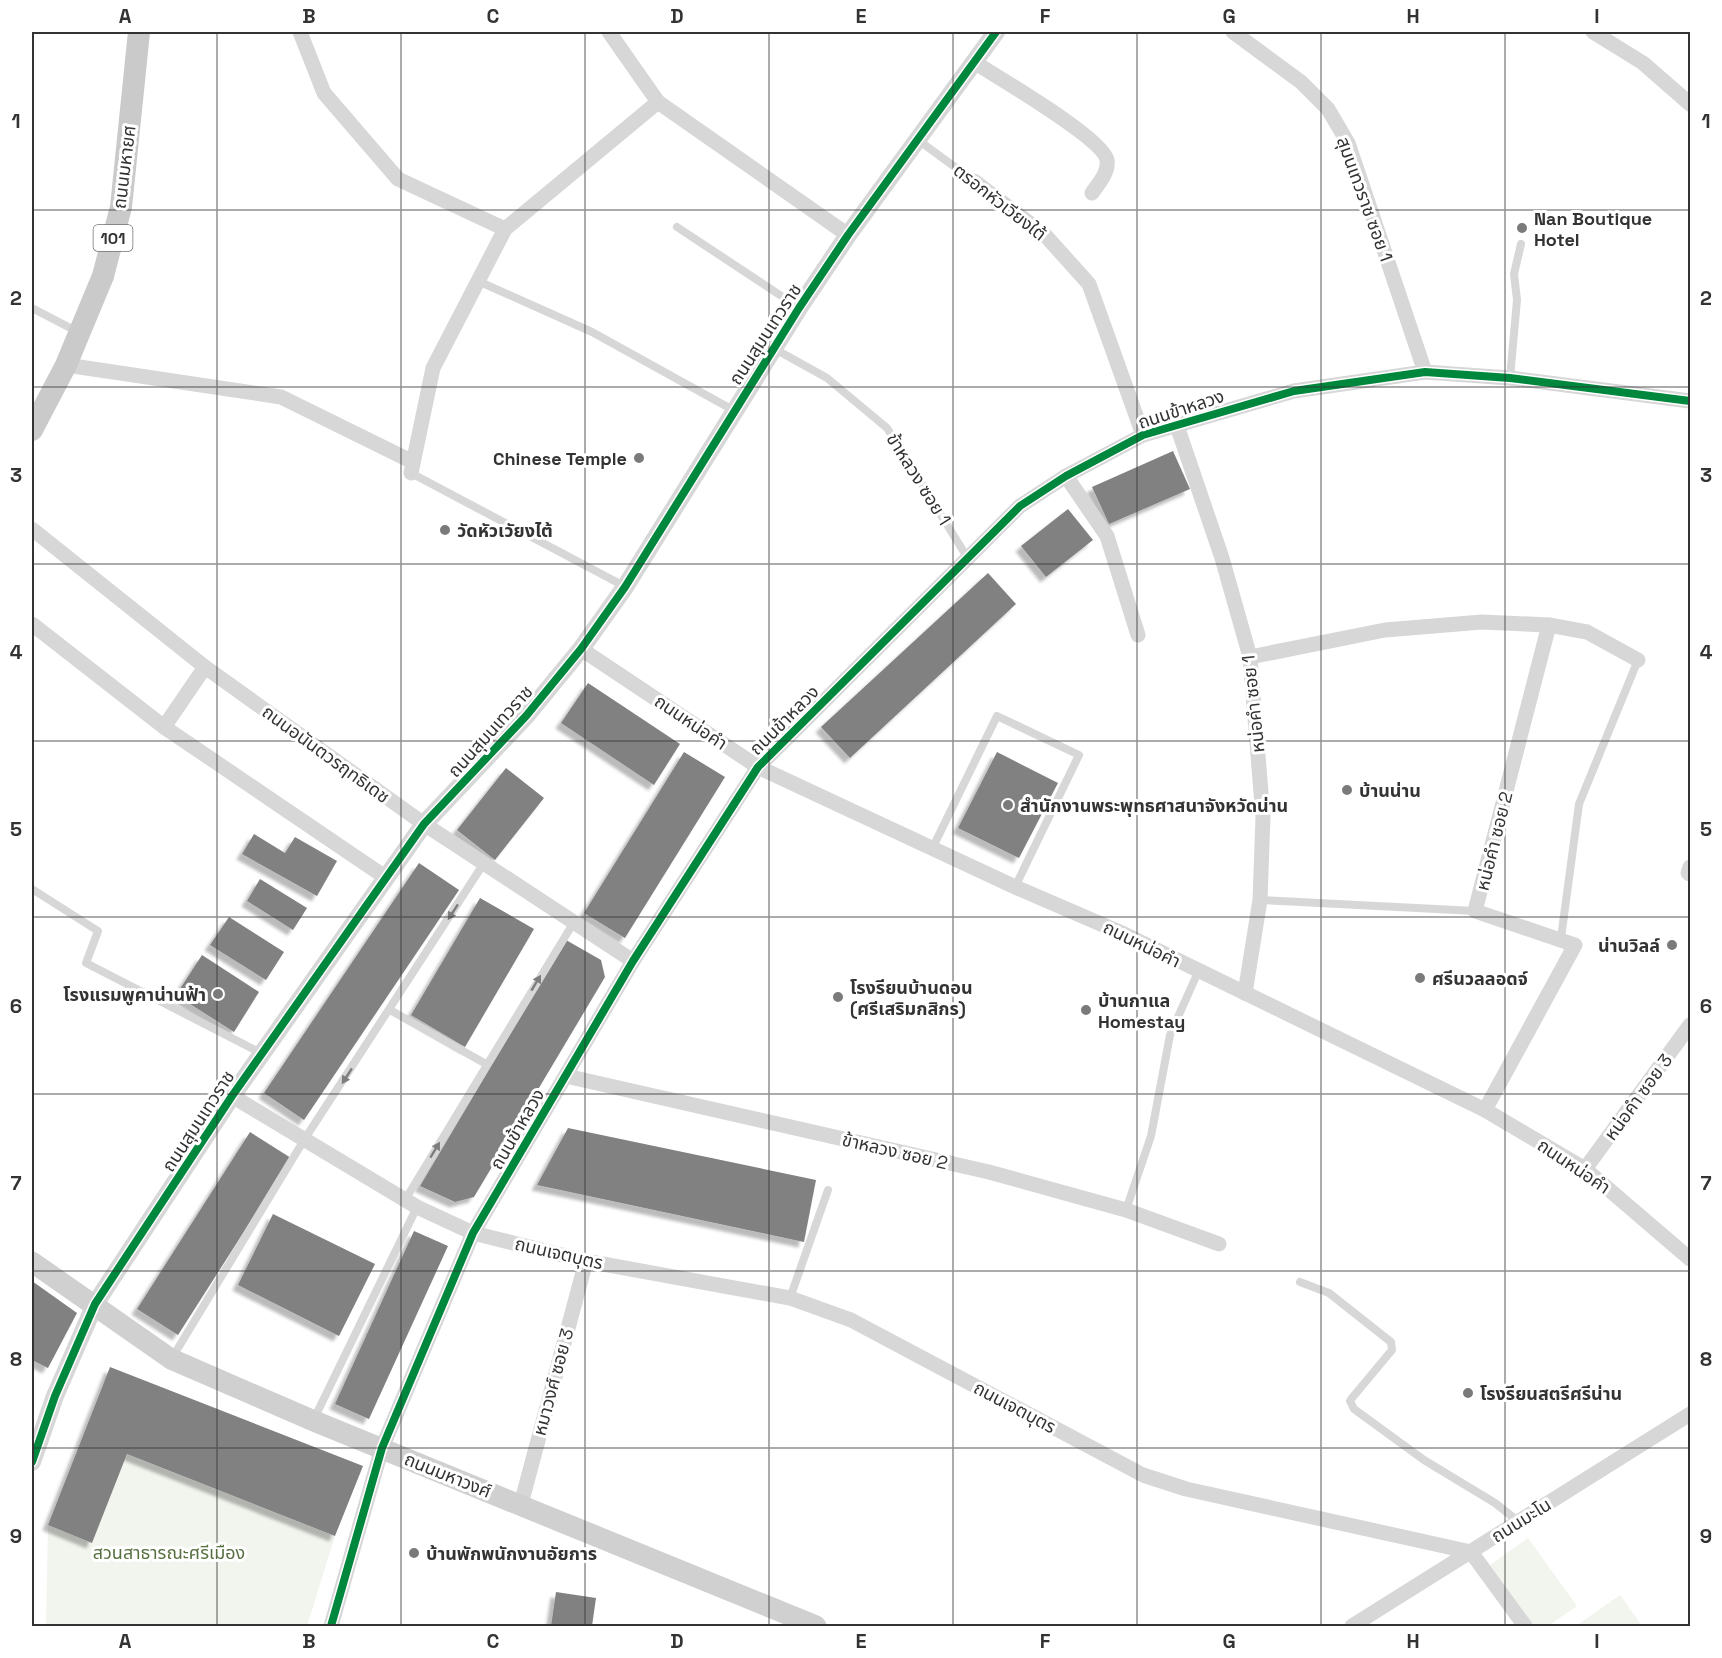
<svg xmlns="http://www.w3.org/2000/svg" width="1722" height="1658" viewBox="0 0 1722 1658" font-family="'Space Grotesk','Noto Sans Thai',sans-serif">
<defs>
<filter id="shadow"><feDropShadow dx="-5.5" dy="5.5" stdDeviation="1.5" flood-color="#0004"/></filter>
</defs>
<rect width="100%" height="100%" fill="#fff"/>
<g fill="#f1f5ed">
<polygon points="127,1454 335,1536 307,1626 46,1626 48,1525 92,1542"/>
<polygon points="1528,1538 1577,1606 1548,1626 1534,1626 1490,1565"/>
<polygon points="1620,1595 1642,1626 1576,1626"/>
</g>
<g fill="#818181" filter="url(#shadow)">
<polygon points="1173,451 1190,489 1109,524 1092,487"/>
<polygon points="1068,509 1093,540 1046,577 1021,546"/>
<polygon points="988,573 1016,604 850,758 821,727"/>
<polygon points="588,683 680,744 654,785 561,723"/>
<polygon points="684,752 725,777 625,938 584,913"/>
<polygon points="997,752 1058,783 1019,858 958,828"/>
<polygon points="506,768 544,798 495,860 457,830"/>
<polygon points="254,834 285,853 295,837 337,861 317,896 242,854"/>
<polygon points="419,863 459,890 304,1120 264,1093"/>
<polygon points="260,879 307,908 293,930 247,901"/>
<polygon points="480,898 534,929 465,1047 411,1015"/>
<polygon points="229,917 284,952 266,980 210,945"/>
<polygon points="566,940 601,960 605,977 474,1197 455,1202 420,1186"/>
<polygon points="202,955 259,992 234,1032 176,995"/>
<polygon points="568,1128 816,1180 804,1242 537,1185"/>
<polygon points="250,1132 291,1158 178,1335 137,1309"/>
<polygon points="273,1214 375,1264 339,1336 238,1285"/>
<polygon points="414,1231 448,1246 369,1419 335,1404"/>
<polygon points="32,1281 77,1313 48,1368 32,1360"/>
<polygon points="110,1367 363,1466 335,1536 127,1454 92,1543 48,1525"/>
<polygon points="556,1592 596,1598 592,1626 551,1626"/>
</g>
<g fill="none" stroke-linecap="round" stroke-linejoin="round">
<g stroke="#d7d7d7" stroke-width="8">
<polyline points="918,140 974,181"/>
<polyline points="677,227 798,307"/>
<polyline points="478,281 592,332 733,410"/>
<polyline points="32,308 78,332"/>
<polyline points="773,348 827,378 887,428 967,557"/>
<polyline points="1510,378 1517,300 1514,274 1521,244"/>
<polyline points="411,473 624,586"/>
<polyline points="932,849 997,716 1079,755 1015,887"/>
<polyline points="32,889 98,931 86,963 261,1053"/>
<polyline points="1260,900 1475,911"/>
<polyline points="1561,938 1579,804 1638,660"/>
<polyline points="390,1010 486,1064"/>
<polyline points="405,1200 574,922"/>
<polyline points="1126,1210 1151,1136 1170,1035 1198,972"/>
<polyline points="1300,1282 1329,1293 1391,1342 1392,1350 1352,1398 1350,1401 1354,1409 1424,1460 1495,1503 1519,1522"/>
<polyline points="790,1298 828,1190"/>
<polyline points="172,1358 304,1140 484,863"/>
<polyline points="314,1419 417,1207"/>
</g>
<g stroke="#d7d7d7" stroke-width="15">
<polyline points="300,32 324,93 398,179 505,229"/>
<polyline points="1233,32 1301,82 1328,109 1348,143 1425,372"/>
<polyline points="1593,32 1643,63 1690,104"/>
<path d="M 974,62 C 997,77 1103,138 1107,160 C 1109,172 1099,183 1092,193"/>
<polyline points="658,102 848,235"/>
<polyline points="974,181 1045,235 1089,284 1143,435"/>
<polyline points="66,365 281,397 411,461"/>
<polyline points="1176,423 1222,558 1250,657 1263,817 1260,900 1245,993"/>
<polyline points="411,473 433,368 505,229 658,102 609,32"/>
<polyline points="1066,476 1107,536 1138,635"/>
<polyline points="32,529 205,667 424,824 633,961"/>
<polyline points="32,624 164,727 385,877"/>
<polyline points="581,649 758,767 1015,887 1124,934 1485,1110 1585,1169 1690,1259"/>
<polyline points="1250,657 1385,630 1482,622 1549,625 1587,632 1638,660"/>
<polyline points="164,727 205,667"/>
<polyline points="1690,867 1688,873 1690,874"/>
<polyline points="566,1076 989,1172 1126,1210 1219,1244"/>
<polyline points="232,1096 417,1207 473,1233 586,1261 790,1298 851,1320 1143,1475 1186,1489 1471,1552 1525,1626"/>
<polyline points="1485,1110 1575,945 1475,911 1549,625"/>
<polyline points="1585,1169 1690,1025"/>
<polyline points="521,1504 586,1261"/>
<polyline points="331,1626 382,1448 473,1233 633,961 758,767 1020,506 1066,476 1143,435 1294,391 1425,372 1510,378 1690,401"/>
<polyline points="1352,1626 1690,1414"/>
</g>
<polyline stroke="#d7d7d7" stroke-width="18" points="32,1462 55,1396 95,1304 232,1096 424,824 526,716 581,649 625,587 799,308 848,235 996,32"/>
<polyline stroke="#d0d0d0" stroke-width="21" points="32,1262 171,1359 314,1421 816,1626"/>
<polyline stroke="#cacaca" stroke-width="22" points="32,430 66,365 103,276 121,207 139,32"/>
<g stroke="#fff" stroke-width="11">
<g id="cycleway">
<polyline points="32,1462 55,1396 95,1304 232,1096 424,824 526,716 581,649 625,587 799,308 848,235 996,32"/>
<polyline points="331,1626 382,1448 473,1233 633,961 758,767 1020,506 1066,476 1143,435 1294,391 1425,372 1510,378 1690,401"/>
</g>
</g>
<use href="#cycleway" stroke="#00873e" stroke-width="8"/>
</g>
<defs><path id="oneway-solid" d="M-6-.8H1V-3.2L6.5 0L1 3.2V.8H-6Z" transform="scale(1.5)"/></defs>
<g fill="#7d7d7d">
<use href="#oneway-solid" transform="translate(453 912) rotate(123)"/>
<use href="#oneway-solid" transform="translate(536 983) rotate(-59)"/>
<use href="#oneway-solid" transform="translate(347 1076) rotate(123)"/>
<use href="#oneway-solid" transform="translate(435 1150) rotate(-59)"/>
</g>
<path fill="none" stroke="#333" stroke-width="1.5" stroke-opacity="0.55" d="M 217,32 L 217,1626M 401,32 L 401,1626M 585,32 L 585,1626M 769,32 L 769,1626M 953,32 L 953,1626M 1137,32 L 1137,1626M 1321,32 L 1321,1626M 1505,32 L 1505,1626M 32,210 L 1690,210M 32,387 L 1690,387M 32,564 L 1690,564M 32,741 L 1690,741M 32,917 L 1690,917M 32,1094 L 1690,1094M 32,1271 L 1690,1271M 32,1448 L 1690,1448"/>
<g fill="#7a7a7a" stroke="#fff" stroke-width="2">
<circle cx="1522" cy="228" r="6"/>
<circle cx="639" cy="458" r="6"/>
<circle cx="445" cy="530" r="6"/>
<circle cx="1347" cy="790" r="6"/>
<circle cx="1008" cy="805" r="6"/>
<circle cx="1672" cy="945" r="6"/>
<circle cx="1420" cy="978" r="6"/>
<circle cx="218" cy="994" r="6"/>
<circle cx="838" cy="997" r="6"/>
<circle cx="1086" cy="1010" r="6"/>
<circle cx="1468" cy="1393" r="6"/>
<circle cx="414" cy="1553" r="6"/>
</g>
<g text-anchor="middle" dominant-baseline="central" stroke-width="6" stroke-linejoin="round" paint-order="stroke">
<rect fill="#fff" stroke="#707070" stroke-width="1.5" x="93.5" y="225" width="39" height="26" rx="4.5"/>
<g font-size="16" font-weight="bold" fill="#333">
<text x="113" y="238">101</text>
</g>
<g font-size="18" fill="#333" stroke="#fff">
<text transform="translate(124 167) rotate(-83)">ถนนมหายศ</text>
<text transform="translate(1365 199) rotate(70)">สุมนเทวราช ซอย 1</text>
<text transform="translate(1000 202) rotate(38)">ตรอกหัวเวียงใต้</text>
<text transform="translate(765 334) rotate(-57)">ถนนสุมนเทวราช</text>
<text transform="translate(1181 409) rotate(-18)">ถนนข้าหลวง</text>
<text transform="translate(919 479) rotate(58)">ข้าหลวง ซอย 1</text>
<text transform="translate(1253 704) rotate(-96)">หน่อคำ ซอย 1</text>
<text transform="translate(784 720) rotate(-45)">ถนนข้าหลวง</text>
<text transform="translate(691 722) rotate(34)">ถนนหน่อคำ</text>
<text transform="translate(490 731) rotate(-48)">ถนนสุมนเทวราช</text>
<text transform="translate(326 754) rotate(36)">ถนนอนันตวรฤทธิเดช</text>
<text transform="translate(1494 841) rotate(-76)">หน่อคำ ซอย 2</text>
<text transform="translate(1142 944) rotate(26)">ถนนหน่อคำ</text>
<text transform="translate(1638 1097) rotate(-54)">หน่อคำ ซอย 3</text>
<text transform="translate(198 1121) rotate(-57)">ถนนสุมนเทวราช</text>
<text transform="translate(517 1129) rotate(-60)">ถนนข้าหลวง</text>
<text transform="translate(895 1151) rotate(13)">ข้าหลวง ซอย 2</text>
<text transform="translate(1574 1166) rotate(34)">ถนนหน่อคำ</text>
<text transform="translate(559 1253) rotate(13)">ถนนเจตบุตร</text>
<text transform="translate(553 1382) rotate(-75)">หมาวงศ์ ซอย 3</text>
<text transform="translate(1015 1407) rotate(28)">ถนนเจตบุตร</text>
<text transform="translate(448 1475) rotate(22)">ถนนมหาวงศ์</text>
<text transform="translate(1521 1520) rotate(-32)">ถนนมะโน</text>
</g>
<g font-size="18" font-weight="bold" fill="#333" stroke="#fff" text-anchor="start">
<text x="1534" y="218">Nan Boutique<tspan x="1534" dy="21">Hotel</tspan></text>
<text x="627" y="458" text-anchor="end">Chinese Temple</text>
<text x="457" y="530">วัดหัวเวัยงไต้</text>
<text x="1359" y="790">บ้านน่าน</text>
<text x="1020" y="805">สำนักงานพระพุทธศาสนาจังหวัดน่าน</text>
<text x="1660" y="945" text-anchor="end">น่านวิลล์</text>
<text x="1432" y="978">ศรีนวลลอดจ์</text>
<text x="850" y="987">โรงรียนบ้านดอน<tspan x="850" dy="21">(ศรีเสริมกสิกร)</tspan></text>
<text x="206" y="994" text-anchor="end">โรงแรมพูคาน่านฟ้า</text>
<text x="1098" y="1000">บ้านกาแล<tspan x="1098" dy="21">Homestay</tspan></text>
<text x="1480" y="1393">โรงรียนสตรีศรีน่าน</text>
<text x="426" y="1553">บ้านพักพนักงานอัยการ</text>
</g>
<g font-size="18" fill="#56703f" stroke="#fff">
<text x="169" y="1552">สวนสาธารณะศรีเมือง</text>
</g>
</g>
<rect width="1722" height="1658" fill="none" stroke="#ffffff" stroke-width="66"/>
<rect x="33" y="33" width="1656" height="1592" fill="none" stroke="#333" stroke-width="2"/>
<g font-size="20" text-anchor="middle" font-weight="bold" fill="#333">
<text x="125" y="23">A</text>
<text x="309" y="23">B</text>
<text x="493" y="23">C</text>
<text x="677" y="23">D</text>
<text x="861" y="23">E</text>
<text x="1045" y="23">F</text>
<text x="1229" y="23">G</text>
<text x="1413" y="23">H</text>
<text x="1597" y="23">I</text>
<text x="16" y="128">1</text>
<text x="1706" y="128">1</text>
<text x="16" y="305">2</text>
<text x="1706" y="305">2</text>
<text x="16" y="482">3</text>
<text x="1706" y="482">3</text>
<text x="16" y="659">4</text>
<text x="1706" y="659">4</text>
<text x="16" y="836">5</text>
<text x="1706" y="836">5</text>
<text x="16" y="1013">6</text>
<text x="1706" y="1013">6</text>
<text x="16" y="1190">7</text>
<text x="1706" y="1190">7</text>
<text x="16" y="1366">8</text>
<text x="1706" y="1366">8</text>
<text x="16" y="1543">9</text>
<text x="1706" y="1543">9</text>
<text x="125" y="1648">A</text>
<text x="309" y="1648">B</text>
<text x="493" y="1648">C</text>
<text x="677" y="1648">D</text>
<text x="861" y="1648">E</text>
<text x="1045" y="1648">F</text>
<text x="1229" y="1648">G</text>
<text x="1413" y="1648">H</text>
<text x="1597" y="1648">I</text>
</g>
</svg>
